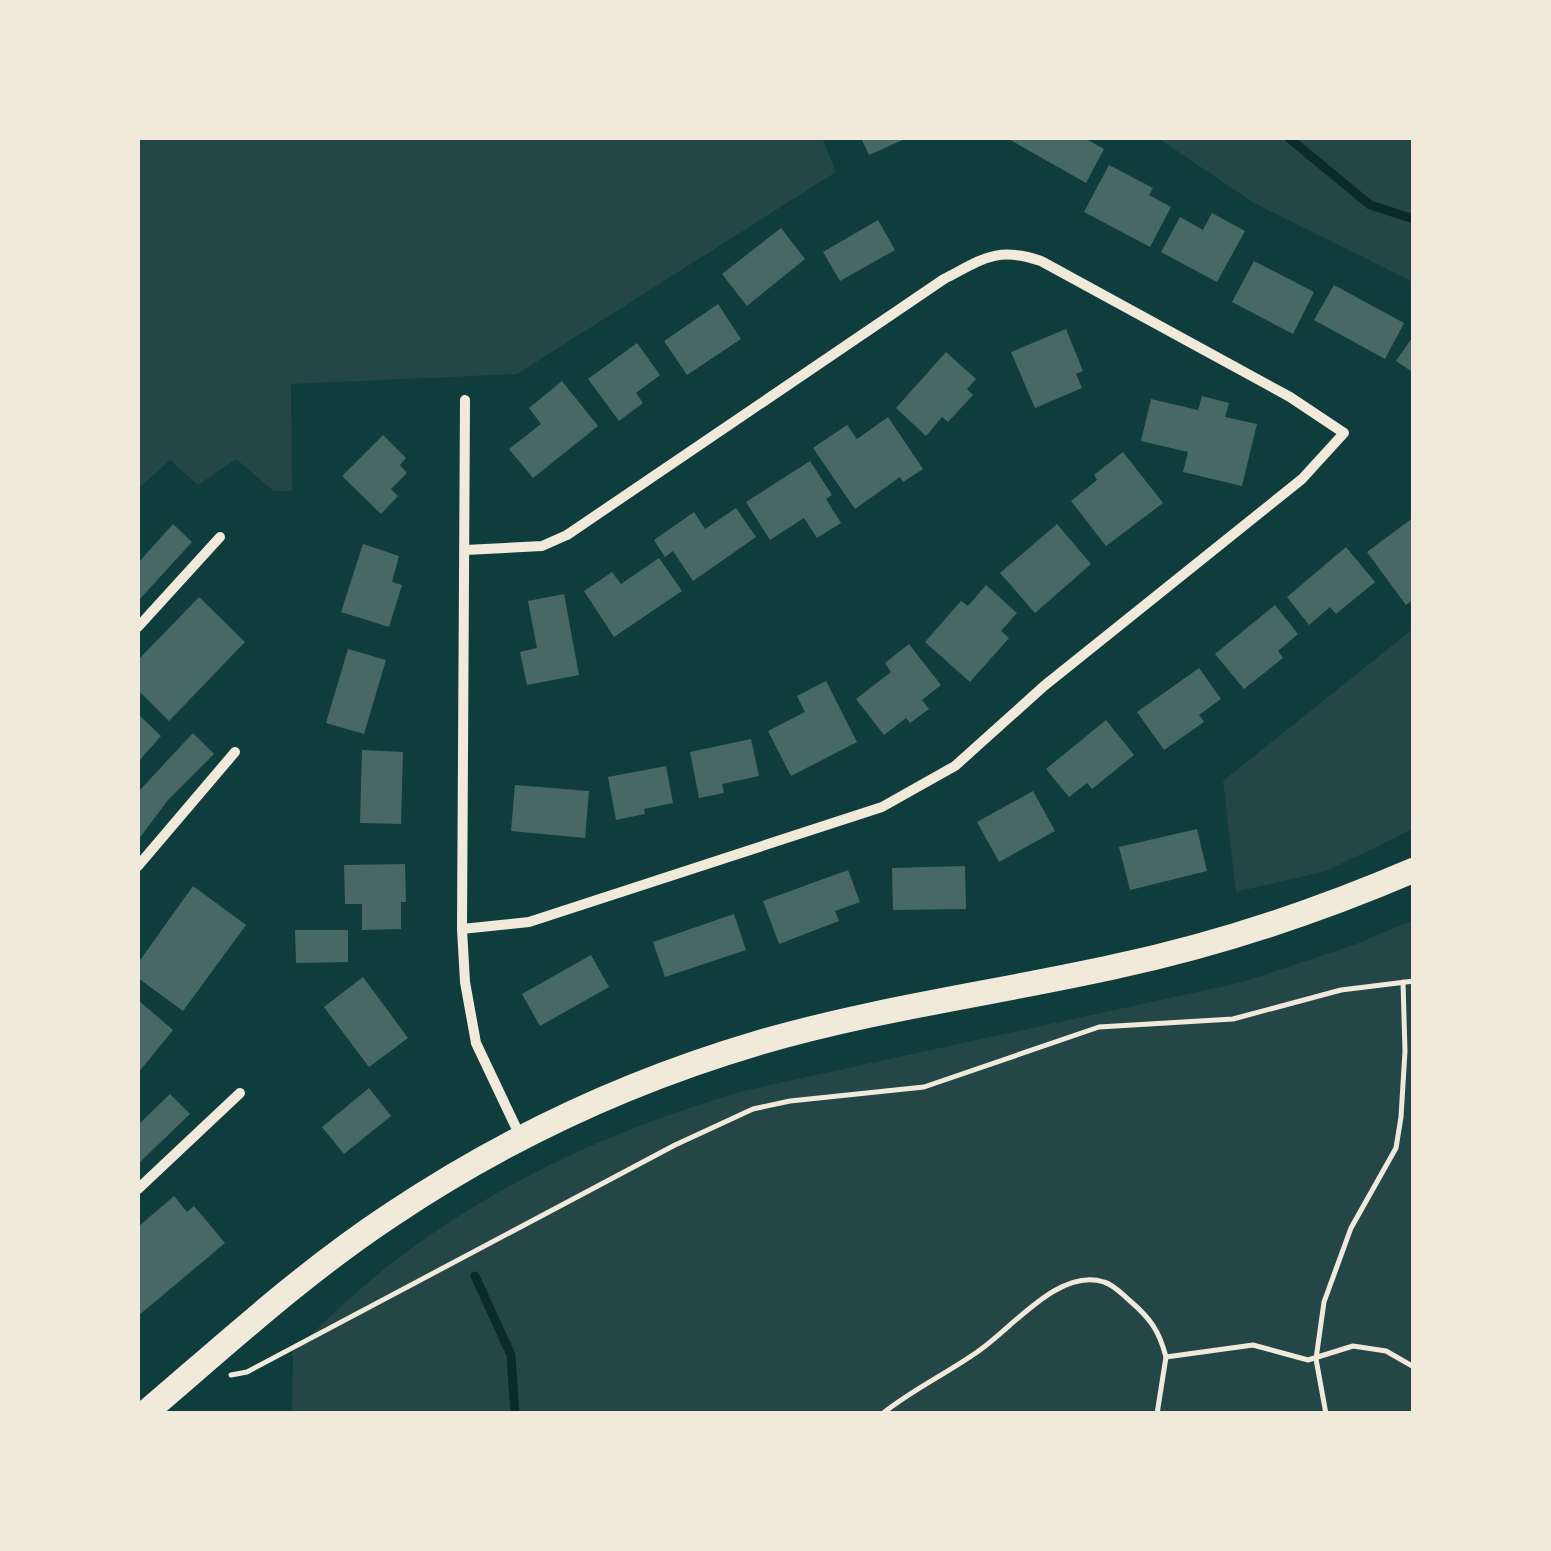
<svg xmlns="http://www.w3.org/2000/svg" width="1551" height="1551" viewBox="0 0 1551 1551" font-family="'Varela Round',sans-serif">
<rect width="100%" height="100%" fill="#0f3d3e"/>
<g fill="#244646">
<polygon points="138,138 822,138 836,172 517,374 291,384 292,491 274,491 236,459 198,485 170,460 138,489"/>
<polygon points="1158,138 1413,138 1413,282 1254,203"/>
<polygon points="1413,629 1413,829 1326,871 1236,892 1223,781"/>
<path d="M 1413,920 L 1413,1413 L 292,1414 L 293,1351 C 323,1324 352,1295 383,1270 C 494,1183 609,1131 743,1091 L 1243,982 L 1354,945 Z"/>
</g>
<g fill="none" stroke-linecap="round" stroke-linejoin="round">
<g stroke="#0a2a2b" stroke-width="9">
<polyline points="1289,138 1370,205 1414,219"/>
<polyline points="475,1276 511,1355 515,1414"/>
</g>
</g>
<g fill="#486865">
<polygon points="861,138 907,138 869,155"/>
<polygon points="1007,138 1084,138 1104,149 1086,183"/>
<polygon points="1109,165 1153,188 1149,195 1171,207 1150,247 1084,212"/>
<polygon points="1212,213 1245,231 1217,282 1161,252 1180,217 1203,230"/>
<polygon points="878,220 895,250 840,281 823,252"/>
<polygon points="781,228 805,259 747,306 722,274"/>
<polygon points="1254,261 1314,292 1293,334 1232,302"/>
<polygon points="1334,285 1404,323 1385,359 1314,320"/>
<polygon points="718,304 741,339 687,375 664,341"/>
<polygon points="1066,329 1083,371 1076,374 1082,388 1035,408 1011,352"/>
<polygon points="1414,335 1414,373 1396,361"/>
<polygon points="637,343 660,375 636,393 643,403 619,421 588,379"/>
<polygon points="946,352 976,379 967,389 973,395 948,422 942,417 926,436 896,408"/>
<polygon points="562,381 598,426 533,478 509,449 541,424 529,408"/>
<polygon points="1202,396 1229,403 1225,417 1257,424 1242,486 1183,472 1188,452 1141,441 1151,399 1198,410"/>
<polygon points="888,417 923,469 903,482 900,477 855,509 813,448 847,425 857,439"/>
<polygon points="383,435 406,458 400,465 407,473 391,489 398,496 381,514 342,476"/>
<polygon points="1123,452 1163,503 1106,546 1071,501 1097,480 1094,475"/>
<polygon points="810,461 832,495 826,499 841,523 817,538 804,518 770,540 746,502"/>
<polygon points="736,508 756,537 693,581 673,551 665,557 654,540 694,512 705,529"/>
<polygon points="1414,517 1414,599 1406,605 1367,552"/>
<polygon points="173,524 192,542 138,601 138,563"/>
<polygon points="1057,524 1091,564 1035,613 1000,573"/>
<polygon points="363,544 399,556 392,582 402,585 389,627 341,612"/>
<polygon points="1346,547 1375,582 1336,614 1330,607 1309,625 1287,597"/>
<polygon points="659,558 682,591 614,637 584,591 612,572 621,584"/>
<polygon points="986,585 1017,613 1001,631 1009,638 970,682 925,642 961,601 968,606"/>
<polygon points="564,594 579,675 527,685 520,652 537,648 528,601"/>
<polygon points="199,597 245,642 169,721 138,690 138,660"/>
<polygon points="1275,605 1298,634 1278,651 1283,658 1244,689 1215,654"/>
<polygon points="909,644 941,685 922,700 929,709 910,723 906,718 884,735 856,699 891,672 885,663"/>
<polygon points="348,649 386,660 364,734 326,723"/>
<polygon points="1199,668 1221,699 1199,715 1204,722 1164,750 1137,712"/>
<polygon points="826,681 857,742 791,776 768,731 805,712 797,696"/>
<polygon points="138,714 161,736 138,762"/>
<polygon points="1106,720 1134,755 1092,789 1087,783 1069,797 1046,769"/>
<polygon points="193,733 214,754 168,800 138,840 138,792"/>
<polygon points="751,739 759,776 722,784 724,793 699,798 690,752"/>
<polygon points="362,750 403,752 401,824 360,823"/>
<polygon points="666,766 673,803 644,809 645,814 616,820 608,777"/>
<polygon points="515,785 589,791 585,838 511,831"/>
<polygon points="1033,791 1055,831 999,862 977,822"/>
<polygon points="1197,829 1207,871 1130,890 1119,847"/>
<polygon points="405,864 406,902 401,902 401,929 362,930 362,904 345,904 344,865"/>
<polygon points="965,866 966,909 893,910 892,868"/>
<polygon points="848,870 860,902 835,911 839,921 779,944 763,901"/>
<polygon points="193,886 246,925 183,1011 138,978 138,963"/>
<polygon points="734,914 746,950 665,977 653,942"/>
<polygon points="295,930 348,930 348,962 296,963"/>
<polygon points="591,955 609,987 540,1026 522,994"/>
<polygon points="363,977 408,1038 369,1067 324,1007"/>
<polygon points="138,1000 173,1030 138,1073"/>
<polygon points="369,1088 391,1116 344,1154 322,1127"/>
<polygon points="170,1094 190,1114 138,1164 138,1125"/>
<polygon points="174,1196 187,1212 194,1206 225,1243 138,1316 138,1227"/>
</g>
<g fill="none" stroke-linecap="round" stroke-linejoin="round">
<g stroke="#f1e9da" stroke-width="5">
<polyline points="231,1375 247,1372 675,1145 753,1109 790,1101 924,1087 1099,1027 1233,1019 1341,990 1414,981"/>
<path d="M 882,1414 C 913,1389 948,1373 980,1350 C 1013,1327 1060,1267 1104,1282 C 1114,1285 1122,1294 1129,1300 C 1150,1318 1159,1330 1166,1357 L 1253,1345 L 1308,1360 L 1353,1346 L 1386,1351 L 1414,1367"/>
<polyline points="1157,1414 1166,1357"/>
<polyline points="1326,1414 1316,1359 1324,1302 1351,1228 1396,1148 1401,1117 1405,1051 1403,982"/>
</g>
<g stroke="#f1e9da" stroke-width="10">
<polyline points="465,400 462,929 465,982 476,1043 521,1138"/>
<polyline points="138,627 220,537"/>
<polyline points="138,866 235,752"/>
<path d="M 462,929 L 529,922 L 882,807 L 955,766 L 1044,686 L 1302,479 L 1344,433 L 1290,397 L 1041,261 C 997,246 983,259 944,279 L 567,535 L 542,546 L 465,550"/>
<polyline points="138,1189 240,1093"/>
</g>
<path stroke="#f1e9da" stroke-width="25" d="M 144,1414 C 224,1346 303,1273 391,1215 C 503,1140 629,1081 758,1043 C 874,1009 995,993 1113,967 C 1217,945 1316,912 1414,870"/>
</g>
<rect width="1551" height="1551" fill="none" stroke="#f1e9da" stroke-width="280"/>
</svg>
